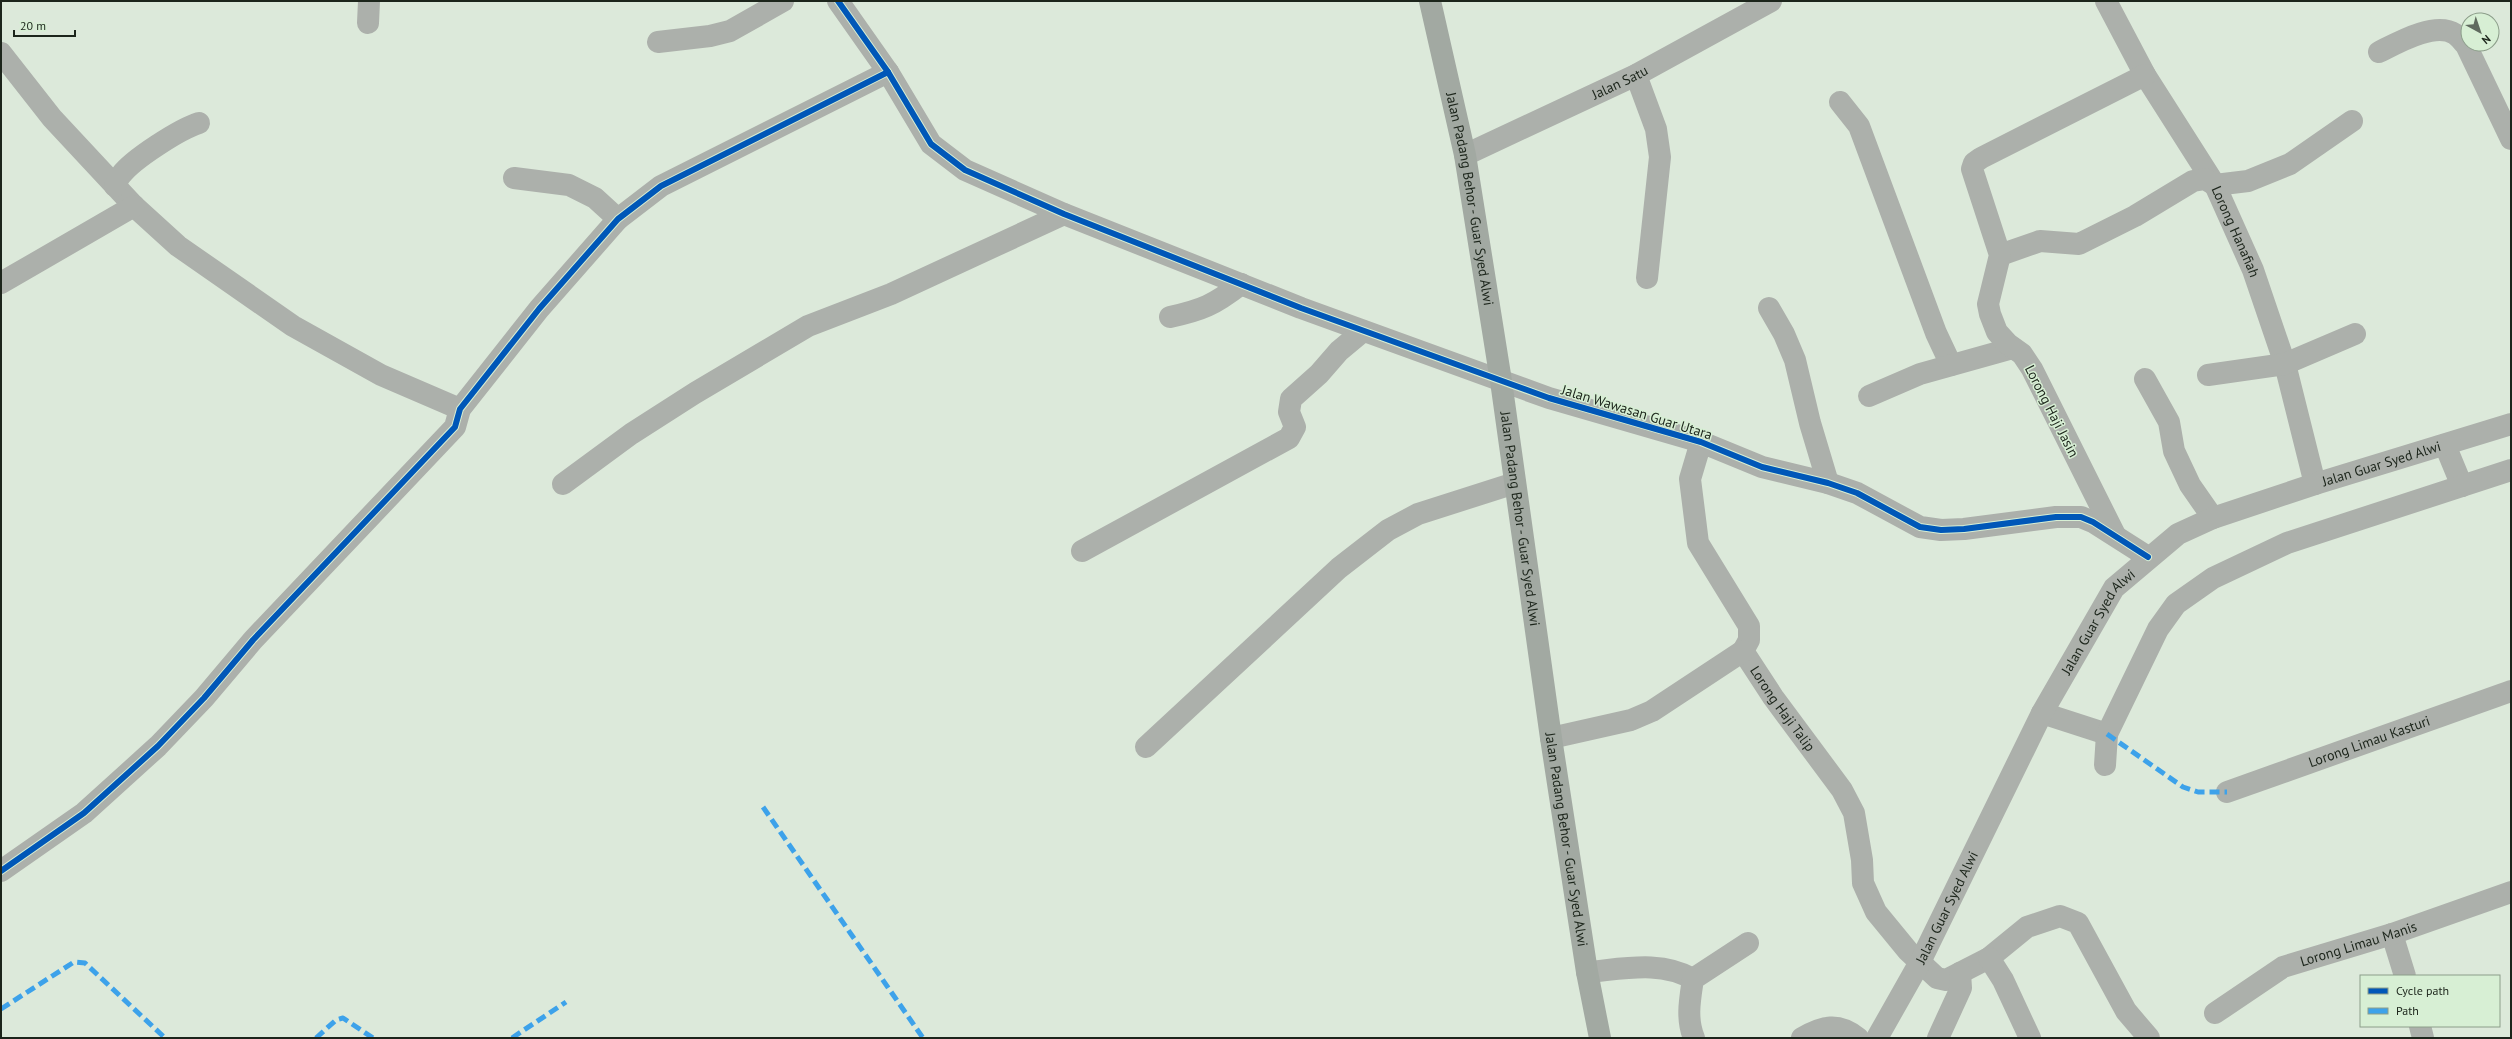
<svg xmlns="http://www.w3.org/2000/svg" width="2512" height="1039" viewBox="0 0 2512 1039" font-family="'PT Sans',sans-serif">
<rect width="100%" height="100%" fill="#dce9da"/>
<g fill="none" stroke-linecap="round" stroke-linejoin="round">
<g stroke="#acb0ab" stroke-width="22">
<polyline points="838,1 888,72 931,144 965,170 1064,214 1301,308 1549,398 1701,442 1762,467 1828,483 1857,493 1920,527 1941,530 1964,529 2056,517 2081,517 2093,522 2148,557"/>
<path id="s1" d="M 2106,1 L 2145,75 L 2215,185 L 2253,270 L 2285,364 L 2315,484"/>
<polyline points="368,23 369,1"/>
<polyline points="658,42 710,36 730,31 783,1"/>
<path d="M 2379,52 C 2397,43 2435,21 2455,34 C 2459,37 2463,42 2466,45 L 2511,139"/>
<polyline points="1,53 52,118 134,206 178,246 293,326 381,375 460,409"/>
<polyline points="1636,75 1656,129 1660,157 1647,278"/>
<polyline points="1840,102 1859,126 1936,333 1951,365"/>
<path id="s2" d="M 1465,155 L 1636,75 L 1771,1"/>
<polyline points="514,178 569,185 595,198 618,219"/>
<path d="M 115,186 C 117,182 118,178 121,175 C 133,159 180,129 199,123"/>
<polyline points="2000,255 2040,241 2079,244 2135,216 2193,181 2205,179 2215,185 2248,181 2290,164 2352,121"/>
<polyline points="1,283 134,206"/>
<polyline points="1769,308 1784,334 1795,360 1810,423 1828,483"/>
<path d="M 1170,317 C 1202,310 1214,305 1241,284"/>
<polyline points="2208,375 2285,364 2355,334"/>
<polyline points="2145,379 2169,422 2174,451 2190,485 2213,518"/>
<polyline points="1869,396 1920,374 2013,348"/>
<path id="s3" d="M 1701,442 L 1690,479 L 1698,543 L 1749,626 L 1749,640 L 1743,651 L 1773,697 L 1842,790 L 1854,813 L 1862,860 L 1863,883 L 1876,912 L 1908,951 L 1937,978 L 1946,980 L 1989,958 L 2027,927 L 2060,916 L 2078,923 L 2126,1011 L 2149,1038"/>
<polyline points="2445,445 2462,486"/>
<polyline points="563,484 631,434 695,393 808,326 891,294 1064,214"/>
<polyline points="2115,535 2032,369 2022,354 2008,344 1997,332 1990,314 1988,304 2000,255 1972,169 1974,163 1981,158 2145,75"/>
<polyline points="1082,551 1289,438 1295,427 1289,412 1291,399 1319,374 1339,351 1363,331"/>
<polyline points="2042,713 2107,734"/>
<polyline points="1551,738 1631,720 1652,711 1743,651"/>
<polyline points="1146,747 1339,568 1388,530 1418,514 1515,483"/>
<polyline points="2105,765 2107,734 2158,629 2176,604 2213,578 2287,543 2511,470"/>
<path id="s4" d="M 2227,792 L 2511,691"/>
<polyline points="1,871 84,813 158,746 204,698 253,640 455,427 460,409 539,309 618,219 661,186 888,72"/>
<polyline points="2392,934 2405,976"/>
<polyline points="1989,958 2003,980 2030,1038"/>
<path d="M 1587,972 C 1623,969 1661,960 1693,979"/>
<path id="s5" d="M 2215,1013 L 2283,967 L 2392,934 L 2511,892"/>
<polyline points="2420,1026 2423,1038"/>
<path d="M 1694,1038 C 1686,1019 1690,999 1693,979 L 1748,943"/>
<path d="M 1802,1038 C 1823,1026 1838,1022 1858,1038"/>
<path id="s6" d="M 1877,1038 L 1920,962 L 2042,713 L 2114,588 L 2178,534 L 2213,518 L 2315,484 L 2511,424"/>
<polyline points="1938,1038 1961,988 1960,973"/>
</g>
<path stroke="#a2a9a2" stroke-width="22" id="s7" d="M 1430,1 L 1465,155 L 1501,381 L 1551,738 L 1587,972 L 1600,1038"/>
<g stroke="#3da2ea" stroke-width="5" stroke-dasharray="10 5" stroke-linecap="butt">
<polyline points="2107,734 2183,787 2198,792 2227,792"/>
<polyline points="763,807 923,1038"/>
<polyline points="1,1009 74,962 85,963 165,1038"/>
<polyline points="316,1038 336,1020 343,1018 373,1038"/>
<polyline points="512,1038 566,1002"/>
</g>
<g stroke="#d7efd4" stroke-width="8">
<g id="cycleway">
<polyline points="838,1 888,72 931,144 965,170 1064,214 1301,308 1549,398 1701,442 1762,467 1828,483 1857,493 1920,527 1941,530 1964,529 2056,517 2081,517 2093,522 2148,557"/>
<polyline points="1,871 84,813 158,746 204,698 253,640 455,427 460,409 539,309 618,219 661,186 888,72"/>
</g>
</g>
<use href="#cycleway" stroke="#0057b8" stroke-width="6"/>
</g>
<g text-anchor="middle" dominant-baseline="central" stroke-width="3" stroke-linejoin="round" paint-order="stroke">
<g font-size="14" fill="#1c251b" stroke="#d7efd4">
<text stroke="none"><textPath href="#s2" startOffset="171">Jalan Satu</textPath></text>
<text stroke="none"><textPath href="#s7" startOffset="202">Jalan Padang Behor - Guar Syed Alwi</textPath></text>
<text stroke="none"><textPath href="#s1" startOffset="265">Lorong Hanafiah</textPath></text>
<text transform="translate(2052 411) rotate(63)">Lorong Haji Jasin</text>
<text transform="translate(1637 412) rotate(17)">Jalan Wawasan Guar Utara</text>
<text stroke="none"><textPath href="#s6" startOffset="808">Jalan Guar Syed Alwi</textPath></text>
<text stroke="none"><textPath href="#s7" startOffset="526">Jalan Padang Behor - Guar Syed Alwi</textPath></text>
<text stroke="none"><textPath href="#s6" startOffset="472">Jalan Guar Syed Alwi</textPath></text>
<text stroke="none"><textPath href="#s3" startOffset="297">Lorong Haji Talip</textPath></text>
<text stroke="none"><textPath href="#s4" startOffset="151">Lorong Limau Kasturi</textPath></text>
<text stroke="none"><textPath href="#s7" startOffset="850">Jalan Padang Behor - Guar Syed Alwi</textPath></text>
<text stroke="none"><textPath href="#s6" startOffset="148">Jalan Guar Syed Alwi</textPath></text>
<text stroke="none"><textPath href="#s5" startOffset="161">Lorong Limau Manis</textPath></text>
</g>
</g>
<rect width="2512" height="1039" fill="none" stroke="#1c251b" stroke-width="4"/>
<rect x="2360" y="975" width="140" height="52" fill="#d7efd4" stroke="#8c9e8a"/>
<rect x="2368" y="988" width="20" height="6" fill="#0057b8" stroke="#8c9e8a"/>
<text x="2396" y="995" font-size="12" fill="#1c251b">Cycle path</text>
<rect x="2368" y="1008" width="20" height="6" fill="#3da2ea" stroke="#8c9e8a"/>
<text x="2396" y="1015" font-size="12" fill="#1c251b">Path</text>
<g transform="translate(2480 32) rotate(140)"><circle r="19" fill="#d7efd4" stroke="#8c9e8a"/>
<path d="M0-3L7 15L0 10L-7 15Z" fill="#5f6a5e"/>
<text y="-6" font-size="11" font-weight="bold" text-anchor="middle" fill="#1c251b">N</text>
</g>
<path d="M14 30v6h61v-6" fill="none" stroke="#1c251b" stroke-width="2"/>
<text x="20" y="30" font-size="12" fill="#1c251b" stroke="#d7efd4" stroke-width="3" paint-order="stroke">20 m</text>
</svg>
